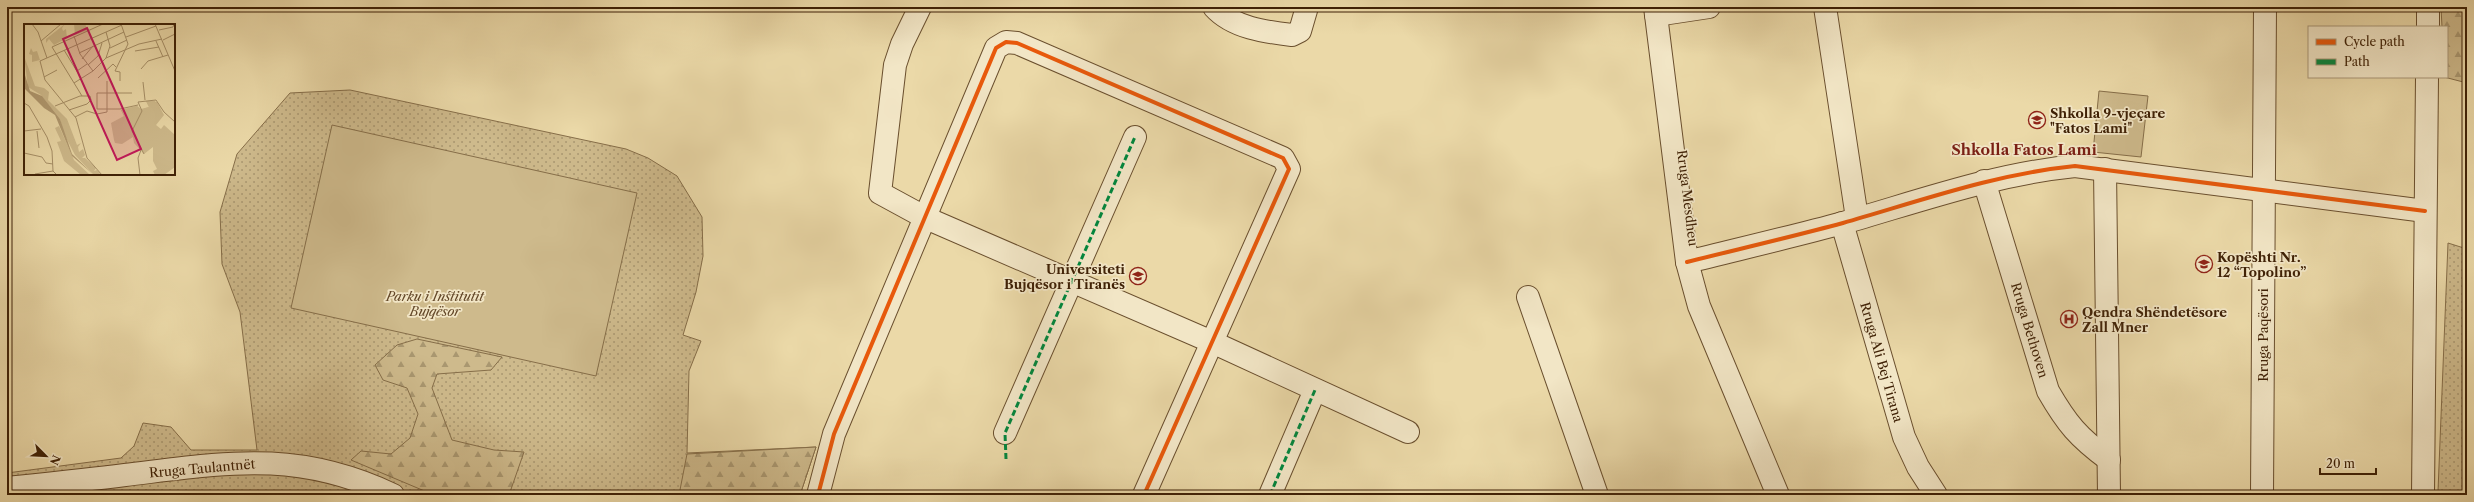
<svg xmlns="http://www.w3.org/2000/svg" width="2474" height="502" viewBox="0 0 2474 502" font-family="'Libre Caslon Text',serif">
<defs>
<pattern id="grass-dots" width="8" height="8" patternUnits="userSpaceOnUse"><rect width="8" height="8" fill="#ceba8c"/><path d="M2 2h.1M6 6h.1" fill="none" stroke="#a99770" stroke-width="1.8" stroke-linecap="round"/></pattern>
<pattern id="forest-firs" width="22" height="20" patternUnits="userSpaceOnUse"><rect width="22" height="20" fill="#ceba8c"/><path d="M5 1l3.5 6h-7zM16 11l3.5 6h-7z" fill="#a99770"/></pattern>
</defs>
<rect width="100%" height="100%" fill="#ebd9a8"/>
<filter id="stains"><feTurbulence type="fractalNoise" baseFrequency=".005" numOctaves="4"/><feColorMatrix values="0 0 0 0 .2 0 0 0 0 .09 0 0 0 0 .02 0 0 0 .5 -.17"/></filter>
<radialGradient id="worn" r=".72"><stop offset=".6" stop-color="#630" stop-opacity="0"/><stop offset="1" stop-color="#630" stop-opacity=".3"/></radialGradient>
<g fill="url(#grass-dots)" stroke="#866e49">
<polygon points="350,90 626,149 648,158 677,176 702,217 703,256 696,292 683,335 701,341 689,371 687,453 816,447 800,495 7,495 7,473 121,458 134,446 143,423 171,427 191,450 257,450 240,312 222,264 220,212 237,154 290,93"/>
<polygon points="2448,243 2467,249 2467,492 2438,491"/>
</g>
<g fill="url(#forest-firs)" stroke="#866e49">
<polygon points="2441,7 2467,7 2467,83 2444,77 2447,77 2447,27 2442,27"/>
<polygon points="417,339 502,357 491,370 437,374 432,388 452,440 494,450 524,452 509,495 434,495 351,460 361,451 391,454 410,438 418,414 407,388 383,380 375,365 397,345"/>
<polygon points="816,447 800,495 679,495 687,454"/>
</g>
<g fill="#ceba8c" stroke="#866e49">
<polygon points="2099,91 2148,96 2141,157 2093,152"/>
<polygon points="332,125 637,193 596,376 291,308"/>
</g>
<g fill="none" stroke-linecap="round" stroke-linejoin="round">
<g stroke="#6a4f2e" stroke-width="24">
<g id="minor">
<polyline points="920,7 902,44 895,65 880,193 926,218 1212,342 1408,432"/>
<path d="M 1214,7 C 1233,28 1266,32 1292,35 L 1300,31 L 1307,7"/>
<polyline points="1655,7 1687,262 1699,306 1778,495"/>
<polyline points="1825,7 1857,218"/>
<polyline points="1656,15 1709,7"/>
<polyline points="2428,27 2428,7"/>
<polyline points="2105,169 2109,495"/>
<path d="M 1984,181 L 2048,391 C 2067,424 2078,437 2109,460"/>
<polyline points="1842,223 1904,437 1918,467 1936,495"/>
<path d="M 1687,262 C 1739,249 1791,237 1843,223 C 1920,201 1995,174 2075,166 L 2425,211"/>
<polyline points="1528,297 1597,495"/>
<polyline points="1005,433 1135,137"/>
<path d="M 7,488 C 46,484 86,480 125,475 C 226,463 296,449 393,495"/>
<polyline points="818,495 834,434 996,48 1006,42 1017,43 1283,158 1289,169 1144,495"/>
<polyline points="1270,495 1315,390"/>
<polyline points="2262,495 2265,7"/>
<polyline points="2423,495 2427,77"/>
</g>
</g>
<use href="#minor" stroke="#f2e6c6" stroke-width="22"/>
<g stroke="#00873e" stroke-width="3" stroke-dasharray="6 3" stroke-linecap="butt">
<polyline points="1006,459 1005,433 1135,137"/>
<polyline points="1270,495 1315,390"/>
</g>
<g stroke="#f2e6c6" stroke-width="6">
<g id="cycleway">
<path d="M 1687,262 C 1739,249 1791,237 1843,223 C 1920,201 1995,174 2075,166 L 2425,211"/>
<polyline points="818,495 834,434 996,48 1006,42 1017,43 1283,158 1289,169 1144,495"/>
</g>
</g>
<use href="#cycleway" stroke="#e8590c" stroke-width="4"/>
</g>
<defs>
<g id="school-ring" transform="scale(0.9)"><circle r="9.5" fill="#f2e6c6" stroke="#8f2418" stroke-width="1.5"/><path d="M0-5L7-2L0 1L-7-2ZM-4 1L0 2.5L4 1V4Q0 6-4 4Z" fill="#8f2418"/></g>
<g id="university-ring" transform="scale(0.9)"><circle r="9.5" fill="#f2e6c6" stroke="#8f2418" stroke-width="1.5"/><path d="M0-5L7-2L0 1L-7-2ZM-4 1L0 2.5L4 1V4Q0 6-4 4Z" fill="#8f2418"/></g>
<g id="hospital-ring" transform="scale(0.9)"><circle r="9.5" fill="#f2e6c6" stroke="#8f2418" stroke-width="1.5"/><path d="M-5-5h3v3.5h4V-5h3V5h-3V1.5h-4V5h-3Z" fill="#8f2418"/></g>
</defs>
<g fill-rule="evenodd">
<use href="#school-ring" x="2037" y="120"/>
<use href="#school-ring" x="2204" y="264"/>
<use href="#university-ring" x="1138" y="276"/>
<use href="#hospital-ring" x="2069" y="319"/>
</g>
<g text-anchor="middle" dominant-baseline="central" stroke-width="3.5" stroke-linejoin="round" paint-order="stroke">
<g font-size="13" font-weight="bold" fill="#3f2106" stroke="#f2e6c6" text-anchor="start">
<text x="2050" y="113">Shkolla 9-vjeçare<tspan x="2050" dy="15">"Fatos Lami"</tspan></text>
<text x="2217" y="257">Kopështi Nr.<tspan x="2217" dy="15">12 “Topolino”</tspan></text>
<text x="1125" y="269" text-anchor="end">Universiteti<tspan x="1125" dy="15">Bujqësor i Tiranës</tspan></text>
<text x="2082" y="312">Qendra Shëndetësore<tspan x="2082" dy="15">Zall Mner</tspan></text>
</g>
<g font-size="13" fill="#3f2106" stroke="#f2e6c6">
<text transform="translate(1688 198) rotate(83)">Rruga Mesdheu</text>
<text transform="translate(2030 330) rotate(73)">Rruga Bethoven</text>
<text transform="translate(2263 335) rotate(-90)">Rruga Paqësori</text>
<text transform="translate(1882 362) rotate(74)">Rruga Ali Bej Tirana</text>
<text transform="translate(202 468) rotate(-5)">Rruga Taulantnët</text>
</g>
<g font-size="13" font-style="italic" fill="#634728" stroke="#f2e6c6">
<text x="435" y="296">Parku i Institutit<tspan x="435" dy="15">Bujqësor</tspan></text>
</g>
<g font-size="15" font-weight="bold" fill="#7a1f14" stroke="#f2e6c6">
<text x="2024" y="149">Shkolla Fatos Lami</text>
</g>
</g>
<g transform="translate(24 24)">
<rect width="151" height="151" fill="#ebd9a8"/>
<path d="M 50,0 L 61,0 L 64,6 L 51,11 ZM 7,24 L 9,28 L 13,27 L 16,36 L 8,38 L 8,31 L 5,30 ZM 0,32 L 11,62 L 20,64 L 25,68 L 24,76 L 43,95 L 53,121 L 57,119 L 54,123 L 55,128 L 59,125 L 61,131 L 58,134 L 61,134 L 72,144 L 70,147 L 73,146 L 77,151 L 70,151 L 51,131 L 40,110 L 36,95 L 17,71 L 4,63 ZM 122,77 L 133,78 L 140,91 L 132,101 L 137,105 L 140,101 L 151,111 L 151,143 L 140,151 L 131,151 L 129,147 L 133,145 L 129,137 L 129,123 L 120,130 L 110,119 L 109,113 L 98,120 L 91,119 L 90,116 L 87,99 L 100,92 L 97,86 L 113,82 L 117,85 L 125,83 ZM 35,102 L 50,136 L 66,151 L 57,151 L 40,137 L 33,118 L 37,117 L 31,104 Z" fill="#ceba8c"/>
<path d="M 41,0 L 38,4 L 39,7 L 42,5 L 43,14 L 30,21 L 25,15 L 22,19 L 22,15 ZM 122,77 L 131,77 L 135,84 L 121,89 L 119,85 L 125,83 ZM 113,82 L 117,87 L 109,98 L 108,92 L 112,92 L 112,87 L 107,87 L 100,92 L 97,86 Z" fill="#ceba8c"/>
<path d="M 98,98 L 101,115 L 92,117 L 88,100 Z" fill="#ceba8c"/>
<path d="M 0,48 L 6,67 L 18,72 L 36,95 L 48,130 L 70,151 L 48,132 L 31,91 L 20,84 L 1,65 Z" fill="#b19a71"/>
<path fill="none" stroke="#a68f67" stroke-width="1" d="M 8,0 L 14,8 L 23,34M 131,0 L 151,47M 135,6 L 149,3 L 150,0M 50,12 L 56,30 L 69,47M 102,13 L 132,2M 139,16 L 151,10M 17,17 L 37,0M 132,17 L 139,33M 86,24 L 103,16M 40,26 L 57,54M 111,27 L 135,23M 55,29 L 100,8M 82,34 L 115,20 L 138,15M 58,35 L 69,22M 64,41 L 74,32 L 78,19M 117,45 L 124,37 L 144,31M 53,47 L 63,40M 20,53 L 33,46M 74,54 L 89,40 L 92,43M 96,57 L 96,48 L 91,47 L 104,20 L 97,0M 119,58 L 121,76M 50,59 L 69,47 L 82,34 L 86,22 L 82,8M 108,69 L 73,69 L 73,85 L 96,85 L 114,81M 58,72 L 28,23 L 79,0M 0,79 L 5,82 L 23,113 L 28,127 L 29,147 L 33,151M 31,82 L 56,72 L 66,72 L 67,76 L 63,80 L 45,86M 51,93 L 63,87 L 73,90 L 83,88 L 83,57M 0,107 L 17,105M 13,107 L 15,124M 0,129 L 18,133 L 22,139 L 29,140M 120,130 L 108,107 L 118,87 L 114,78 L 132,76 L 140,88 L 151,98M 11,150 L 29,147M 78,151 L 63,134 L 52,94 L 21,56 L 16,37 L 98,1M 116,151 L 114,134 L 117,126"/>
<path fill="#c2185b" fill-opacity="0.15" stroke="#c2185b" stroke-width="2" d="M 63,4 L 117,125 L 93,136 L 39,15 Z"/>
<rect width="151" height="151" fill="none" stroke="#3f2106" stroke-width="2"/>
</g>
<rect width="2474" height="502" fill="none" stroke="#ebd9a8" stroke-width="24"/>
<rect x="8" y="8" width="2458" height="486" fill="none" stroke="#3f2106" stroke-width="2"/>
<rect x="12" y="12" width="2450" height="478" fill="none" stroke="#3f2106"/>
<rect x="2308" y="26" width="140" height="52" fill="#f2e6c6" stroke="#aa9779"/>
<rect x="2316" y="39" width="20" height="6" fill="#e8590c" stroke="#aa9779"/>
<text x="2344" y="46" font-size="12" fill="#3f2106">Cycle path</text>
<rect x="2316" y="59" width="20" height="6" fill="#00873e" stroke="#aa9779"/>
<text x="2344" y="66" font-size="12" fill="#3f2106">Path</text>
<g transform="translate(46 456) rotate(114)" stroke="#f2e6c6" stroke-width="3" paint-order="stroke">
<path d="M0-3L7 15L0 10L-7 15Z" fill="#3f2106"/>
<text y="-6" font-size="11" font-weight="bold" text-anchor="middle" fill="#3f2106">N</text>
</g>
<path d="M2320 468v6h56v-6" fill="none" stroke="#3f2106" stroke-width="2"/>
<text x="2326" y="468" font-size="12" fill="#3f2106" stroke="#f2e6c6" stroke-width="3" paint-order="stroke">20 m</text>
<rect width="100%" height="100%" filter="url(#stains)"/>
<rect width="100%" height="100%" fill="url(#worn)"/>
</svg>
